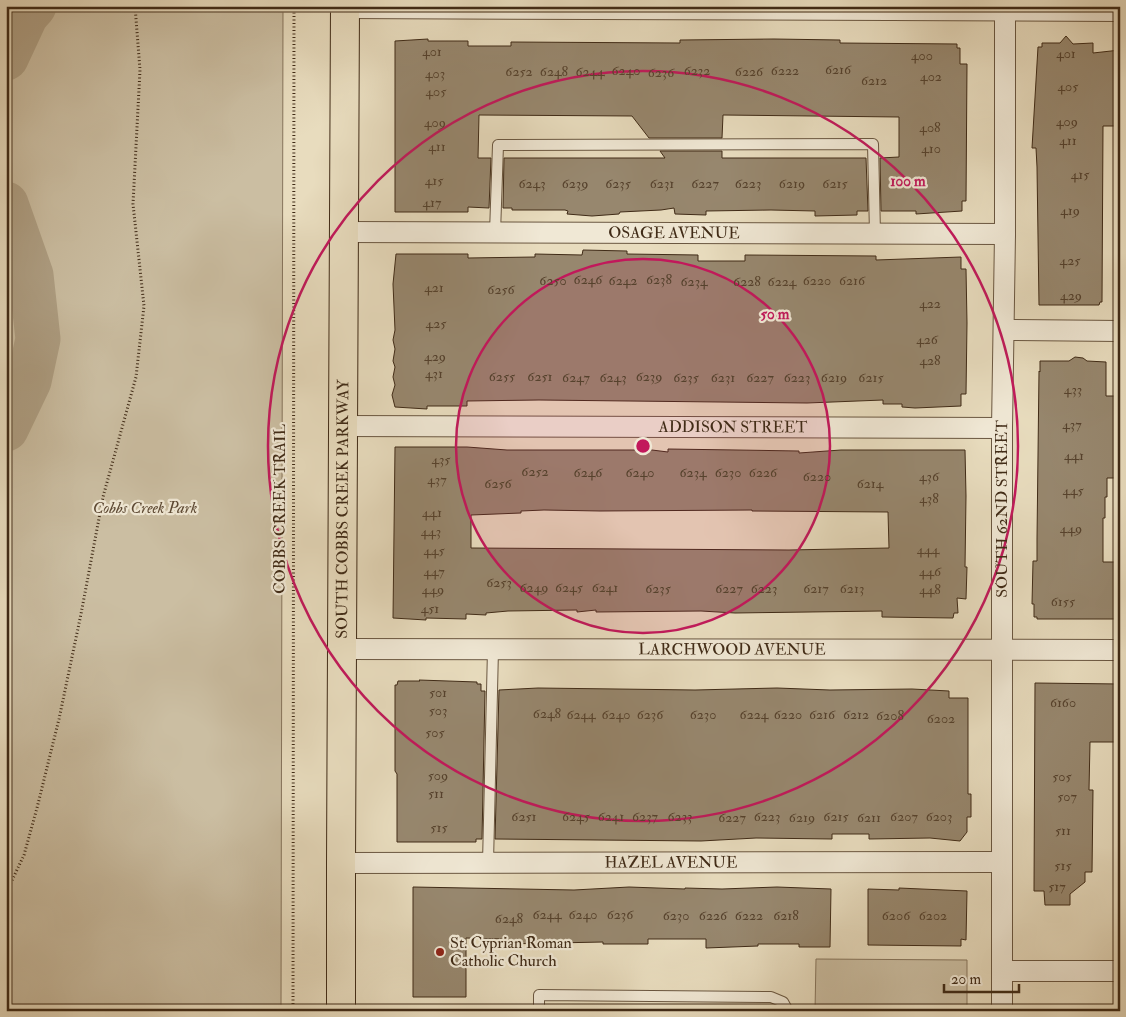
<svg xmlns="http://www.w3.org/2000/svg" width="1126" height="1017" viewBox="0 0 1126 1017" font-family="'IM FELL Double Pica',serif">
<rect width="100%" height="100%" fill="#e8dcbe"/>
<filter id="stains"><feTurbulence type="fractalNoise" baseFrequency=".004" numOctaves="4"/><feColorMatrix values="0 0 0 0 .2 0 0 0 0 .09 0 0 0 0 .02 0 0 0 .5 -.17"/></filter>
<radialGradient id="worn" r=".72"><stop offset=".6" stop-color="#630" stop-opacity="0"/><stop offset="1" stop-color="#630" stop-opacity=".3"/></radialGradient>
<g fill="#cbbea2" stroke="#86745c">
<polygon points="6,6 283,6 281,1011 6,1011"/>
<polygon points="816,959 967,960 967,1011 815,1011"/>
</g>
<g fill="none" stroke-linecap="round" stroke-linejoin="round">
<g stroke="#afa085" stroke-width="45">
<polyline points="6,58 26,15 34,6"/>
<polyline points="6,204 31,275 38,339 29,381 6,429"/>
</g>
</g>
<g fill="#97876e" stroke="#402b17" fill-rule="evenodd">
<polygon points="1066,36 1073,44 1093,43 1093,53 1120,50 1120,126 1103,126 1102,302 1100,302 1099,305 1039,305 1037,167 1036,148 1032,148 1038,47 1042,47 1042,43 1060,43"/>
<polygon points="428,39 428,41 468,41 468,46 511,46 511,42 678,43 680,43 680,40 774,39 840,40 840,43 957,44 957,48 960,48 960,64 967,64 966,201 962,201 962,211 916,214 916,211 881,211 880,158 899,157 899,117 723,115 722,138 649,138 632,116 479,115 478,158 491,158 489,208 468,207 468,212 395,212 395,41"/>
<polygon points="660,151 722,151 722,158 866,158 868,211 857,211 857,215 815,216 815,211 771,210 706,211 706,215 675,214 674,208 661,210 620,212 619,214 592,216 567,214 568,211 565,210 512,210 512,208 503,208 504,158 665,158"/>
<polygon points="583,250 627,251 627,254 698,255 698,261 745,261 745,255 876,256 876,260 961,257 961,269 966,269 967,323 966,394 961,394 961,406 915,408 902,407 902,404 883,404 883,400 807,403 539,400 467,401 467,406 427,406 427,409 395,407 392,395 395,385 393,377 395,367 393,361 395,349 393,340 395,330 393,284 396,254 468,254 468,258 535,257 535,254 582,255"/>
<polygon points="1075,357 1083,358 1087,361 1106,362 1106,396 1120,396 1120,478 1107,478 1107,497 1105,497 1105,518 1103,518 1103,562 1120,562 1120,619 1037,619 1037,617 1034,617 1034,604 1032,604 1033,561 1037,561 1037,539 1039,371 1040,372 1040,361 1069,361"/>
<path d="M 395,447 L 467,447 L 507,450 L 652,450 L 668,452 L 668,449 L 737,450 L 799,451 L 799,453 L 841,450 L 965,450 L 966,496 L 965,567 L 967,567 L 966,599 L 957,598 L 958,613 L 954,613 L 953,618 L 882,617 L 882,611 L 735,613 L 701,611 L 596,612 L 596,610 L 577,612 L 577,610 L 508,611 L 486,613 L 486,615 L 466,614 L 466,619 L 426,618 L 426,620 L 393,618 ZM 544,510 L 600,511 L 752,510 L 752,511 L 888,512 L 889,548 L 789,550 L 471,548 L 471,515 L 521,513 L 521,511 Z"/>
<polygon points="419,680 477,682 477,684 481,684 481,691 485,691 482,839 476,839 476,842 397,842 397,774 395,771 395,685 397,685 398,681 420,681"/>
<polygon points="1035,683 1120,684 1120,742 1090,742 1089,790 1093,790 1092,872 1085,872 1085,882 1070,894 1070,905 1045,905 1044,891 1034,891"/>
<polygon points="538,688 695,690 777,688 830,690 912,689 949,691 949,698 968,698 968,794 971,794 971,817 967,817 967,832 960,841 930,838 869,839 869,834 832,834 832,839 756,838 701,841 495,839 499,690"/>
<polygon points="413,887 574,890 629,887 685,889 685,888 722,889 777,887 831,889 830,947 799,947 799,944 758,944 758,946 706,948 706,939 648,939 648,944 603,944 603,942 505,944 504,939 466,938 466,997 413,997"/>
<polygon points="899,888 967,891 966,940 961,939 961,946 868,945 868,889 899,890"/>
</g>
<g fill="none" stroke-linecap="round" stroke-linejoin="round">
<g stroke="#6a5741" stroke-width="12">
<g id="lane">
<polyline points="495,233 498,145 873,144 875,234"/>
<polyline points="488,863 493,649"/>
<polyline points="539,1011 539,995 771,997 783,1002 788,1011"/>
</g>
</g>
<g stroke="#6a5741" stroke-width="22">
<g id="street">
<polyline points="345,8 1120,11"/>
<path id="s1" d="M 343,232 L 1005,234"/>
<polyline points="1004,330 1120,331"/>
<path id="s2" d="M 343,426 L 1002,428"/>
<path id="s3" d="M 343,649 L 1120,650"/>
<path id="s4" d="M 341,863 L 1001,862"/>
<polyline points="1002,971 1120,971"/>
<path id="s5" d="M 1002,1011 L 1002,428 L 1005,234 L 1005,6"/>
</g>
</g>
<g stroke="#402b17" stroke-width="30">
<g id="primary">
<path id="s6" d="M 341,1011 L 341,863 L 345,6"/>
</g>
</g>
<g stroke="#402b17" stroke-width="3" stroke-dasharray="1 2.5" stroke-linecap="butt">
<polyline points="6,893 24,855 37,808 59,719 81,614 103,497 136,377 144,306 133,204 140,70 135,6"/>
<polyline points="293,1011 294,6"/>
</g>
<use href="#lane" stroke="#f0e8d5" stroke-width="10"/>
<use href="#street" stroke="#f0e8d5" stroke-width="20"/>
<use href="#primary" stroke="#e8dcbe" stroke-width="28"/>
</g>
<circle cx="643" cy="446" r="187" fill="#c2185b" fill-opacity=".12"/>
<g fill="none" stroke="#c2185b" stroke-width="2.5">
<circle cx="643" cy="446" r="187"/>
<circle cx="643" cy="446" r="375"/>
</g>
<circle fill="#8f2418" stroke="#f0e8d5" stroke-width="2" cx="440" cy="952" r="5"/>
<g text-anchor="middle" dominant-baseline="central" stroke-width="4.5" stroke-linejoin="round" paint-order="stroke">
<g font-size="14" fill="#56422d">
<text x="432" y="51">401</text>
<text x="1066" y="53">401</text>
<text x="922" y="55">400</text>
<text x="838" y="69">6216</text>
<text x="626" y="70">6240</text>
<text x="697" y="70">6232</text>
<text x="785" y="70">6222</text>
<text x="519" y="71">6252</text>
<text x="554" y="71">6248</text>
<text x="590" y="71">6244</text>
<text x="749" y="71">6226</text>
<text x="661" y="72">6236</text>
<text x="435" y="73">403</text>
<text x="931" y="76">402</text>
<text x="874" y="80">6212</text>
<text x="1068" y="86">405</text>
<text x="436" y="91">405</text>
<text x="1067" y="121">409</text>
<text x="435" y="122">409</text>
<text x="930" y="127">408</text>
<text x="1068" y="140">411</text>
<text x="437" y="146">411</text>
<text x="931" y="148">410</text>
<text x="1080" y="174">415</text>
<text x="434" y="180">415</text>
<text x="532" y="183">6243</text>
<text x="575" y="183">6239</text>
<text x="618" y="183">6235</text>
<text x="662" y="183">6231</text>
<text x="705" y="183">6227</text>
<text x="748" y="183">6223</text>
<text x="792" y="183">6219</text>
<text x="835" y="183">6215</text>
<text x="432" y="202">417</text>
<text x="1070" y="210">419</text>
<text x="1070" y="260">425</text>
<text x="588" y="279">6246</text>
<text x="659" y="279">6238</text>
<text x="553" y="280">6250</text>
<text x="623" y="280">6242</text>
<text x="817" y="280">6220</text>
<text x="852" y="280">6216</text>
<text x="694" y="281">6234</text>
<text x="747" y="281">6228</text>
<text x="782" y="281">6224</text>
<text x="434" y="287">421</text>
<text x="501" y="289">6256</text>
<text x="1071" y="295">429</text>
<text x="930" y="303">422</text>
<text x="436" y="323">425</text>
<text x="927" y="339">426</text>
<text x="435" y="356">429</text>
<text x="930" y="360">428</text>
<text x="434" y="373">431</text>
<text x="502" y="376">6255</text>
<text x="540" y="376">6251</text>
<text x="649" y="376">6239</text>
<text x="576" y="377">6247</text>
<text x="613" y="377">6243</text>
<text x="686" y="377">6235</text>
<text x="723" y="377">6231</text>
<text x="760" y="377">6227</text>
<text x="797" y="377">6223</text>
<text x="834" y="377">6219</text>
<text x="871" y="377">6215</text>
<text x="1073" y="389">433</text>
<text x="1072" y="424">437</text>
<text x="1074" y="455">441</text>
<text x="441" y="459">435</text>
<text x="535" y="471">6252</text>
<text x="588" y="472">6246</text>
<text x="640" y="472">6240</text>
<text x="693" y="472">6234</text>
<text x="728" y="472">6230</text>
<text x="763" y="472">6226</text>
<text x="817" y="476">6220</text>
<text x="929" y="476">436</text>
<text x="437" y="479">437</text>
<text x="498" y="483">6256</text>
<text x="870" y="483">6214</text>
<text x="1073" y="490">445</text>
<text x="929" y="498">438</text>
<text x="432" y="512">441</text>
<text x="1071" y="528">449</text>
<text x="431" y="531">443</text>
<text x="928" y="549">444</text>
<text x="434" y="550">445</text>
<text x="434" y="571">447</text>
<text x="930" y="571">446</text>
<text x="499" y="582">6253</text>
<text x="534" y="587">6249</text>
<text x="569" y="587">6245</text>
<text x="605" y="587">6241</text>
<text x="658" y="588">6235</text>
<text x="729" y="588">6227</text>
<text x="764" y="588">6223</text>
<text x="816" y="588">6217</text>
<text x="852" y="588">6213</text>
<text x="433" y="589">449</text>
<text x="930" y="589">448</text>
<text x="1063" y="601">6155</text>
<text x="430" y="608">451</text>
<text x="438" y="692">501</text>
<text x="1063" y="702">6160</text>
<text x="438" y="710">503</text>
<text x="547" y="713">6248</text>
<text x="581" y="714">6244</text>
<text x="616" y="714">6240</text>
<text x="650" y="714">6236</text>
<text x="703" y="714">6230</text>
<text x="754" y="714">6224</text>
<text x="788" y="714">6220</text>
<text x="822" y="714">6216</text>
<text x="856" y="714">6212</text>
<text x="890" y="715">6208</text>
<text x="941" y="718">6202</text>
<text x="435" y="732">505</text>
<text x="438" y="775">509</text>
<text x="1062" y="776">505</text>
<text x="436" y="793">511</text>
<text x="1067" y="796">507</text>
<text x="524" y="816">6251</text>
<text x="576" y="816">6245</text>
<text x="611" y="816">6241</text>
<text x="645" y="816">6237</text>
<text x="680" y="816">6233</text>
<text x="767" y="816">6223</text>
<text x="836" y="816">6215</text>
<text x="904" y="816">6207</text>
<text x="939" y="816">6203</text>
<text x="732" y="817">6227</text>
<text x="802" y="817">6219</text>
<text x="869" y="817">6211</text>
<text x="439" y="827">515</text>
<text x="1063" y="830">511</text>
<text x="1063" y="865">515</text>
<text x="1057" y="886">517</text>
<text x="547" y="914">6244</text>
<text x="583" y="914">6240</text>
<text x="620" y="914">6236</text>
<text x="676" y="915">6230</text>
<text x="713" y="915">6226</text>
<text x="749" y="915">6222</text>
<text x="786" y="915">6218</text>
<text x="896" y="915">6206</text>
<text x="933" y="915">6202</text>
<text x="509" y="918">6248</text>
</g>
<g font-size="16" fill="#402b17" stroke="#f0e8d5">
<text stroke="none"><textPath href="#s1" startOffset="331">OSAGE AVENUE</textPath></text>
<text stroke="none"><textPath href="#s2" startOffset="390">ADDISON STREET</textPath></text>
<text stroke="none"><textPath href="#s5" startOffset="502">SOUTH 62ND STREET</textPath></text>
<text transform="translate(280 509) rotate(-90)">COBBS CREEK TRAIL</text>
<text stroke="none"><textPath href="#s6" startOffset="502">SOUTH COBBS CREEK PARKWAY</textPath></text>
<text stroke="none"><textPath href="#s3" startOffset="389">LARCHWOOD AVENUE</textPath></text>
<text stroke="none"><textPath href="#s4" startOffset="330">HAZEL AVENUE</textPath></text>
</g>
<g font-size="16" font-style="italic" fill="#5c4833" stroke="#f0e8d5">
<text x="145" y="508">Cobbs Creek Park</text>
</g>
<g font-size="16" fill="#402b17" stroke="#f0e8d5" text-anchor="start">
<text x="450" y="943">St. Cyprian Roman<tspan x="450" dy="18">Catholic Church</tspan></text>
</g>
</g>
<circle cx="643" cy="446" r="8" fill="#c2185b" stroke="#f0e8d5" stroke-width="2.5"/>
<g font-size="15" text-anchor="middle" font-weight="bold" fill="#c2185b" stroke="#f0e8d5" stroke-width="4.5" stroke-linejoin="round" paint-order="stroke">
<text x="908" y="186">100 m</text>
<text x="775" y="319">50 m</text>
</g>
<rect width="1126" height="1017" fill="none" stroke="#e8dcbe" stroke-width="25"/>
<rect x="8" y="8" width="1111" height="1002" fill="none" stroke="#402b17" stroke-width="2.5"/>
<rect x="12" y="12" width="1101" height="992" fill="none" stroke="#402b17"/>
<path d="M944 984v8h75v-8" fill="none" stroke="#402b17" stroke-width="2.5"/>
<text x="951" y="984" font-size="15" fill="#402b17" stroke="#f0e8d5" stroke-width="4" paint-order="stroke">20 m</text>
<rect width="100%" height="100%" filter="url(#stains)"/>
<rect width="100%" height="100%" fill="url(#worn)"/>
</svg>
